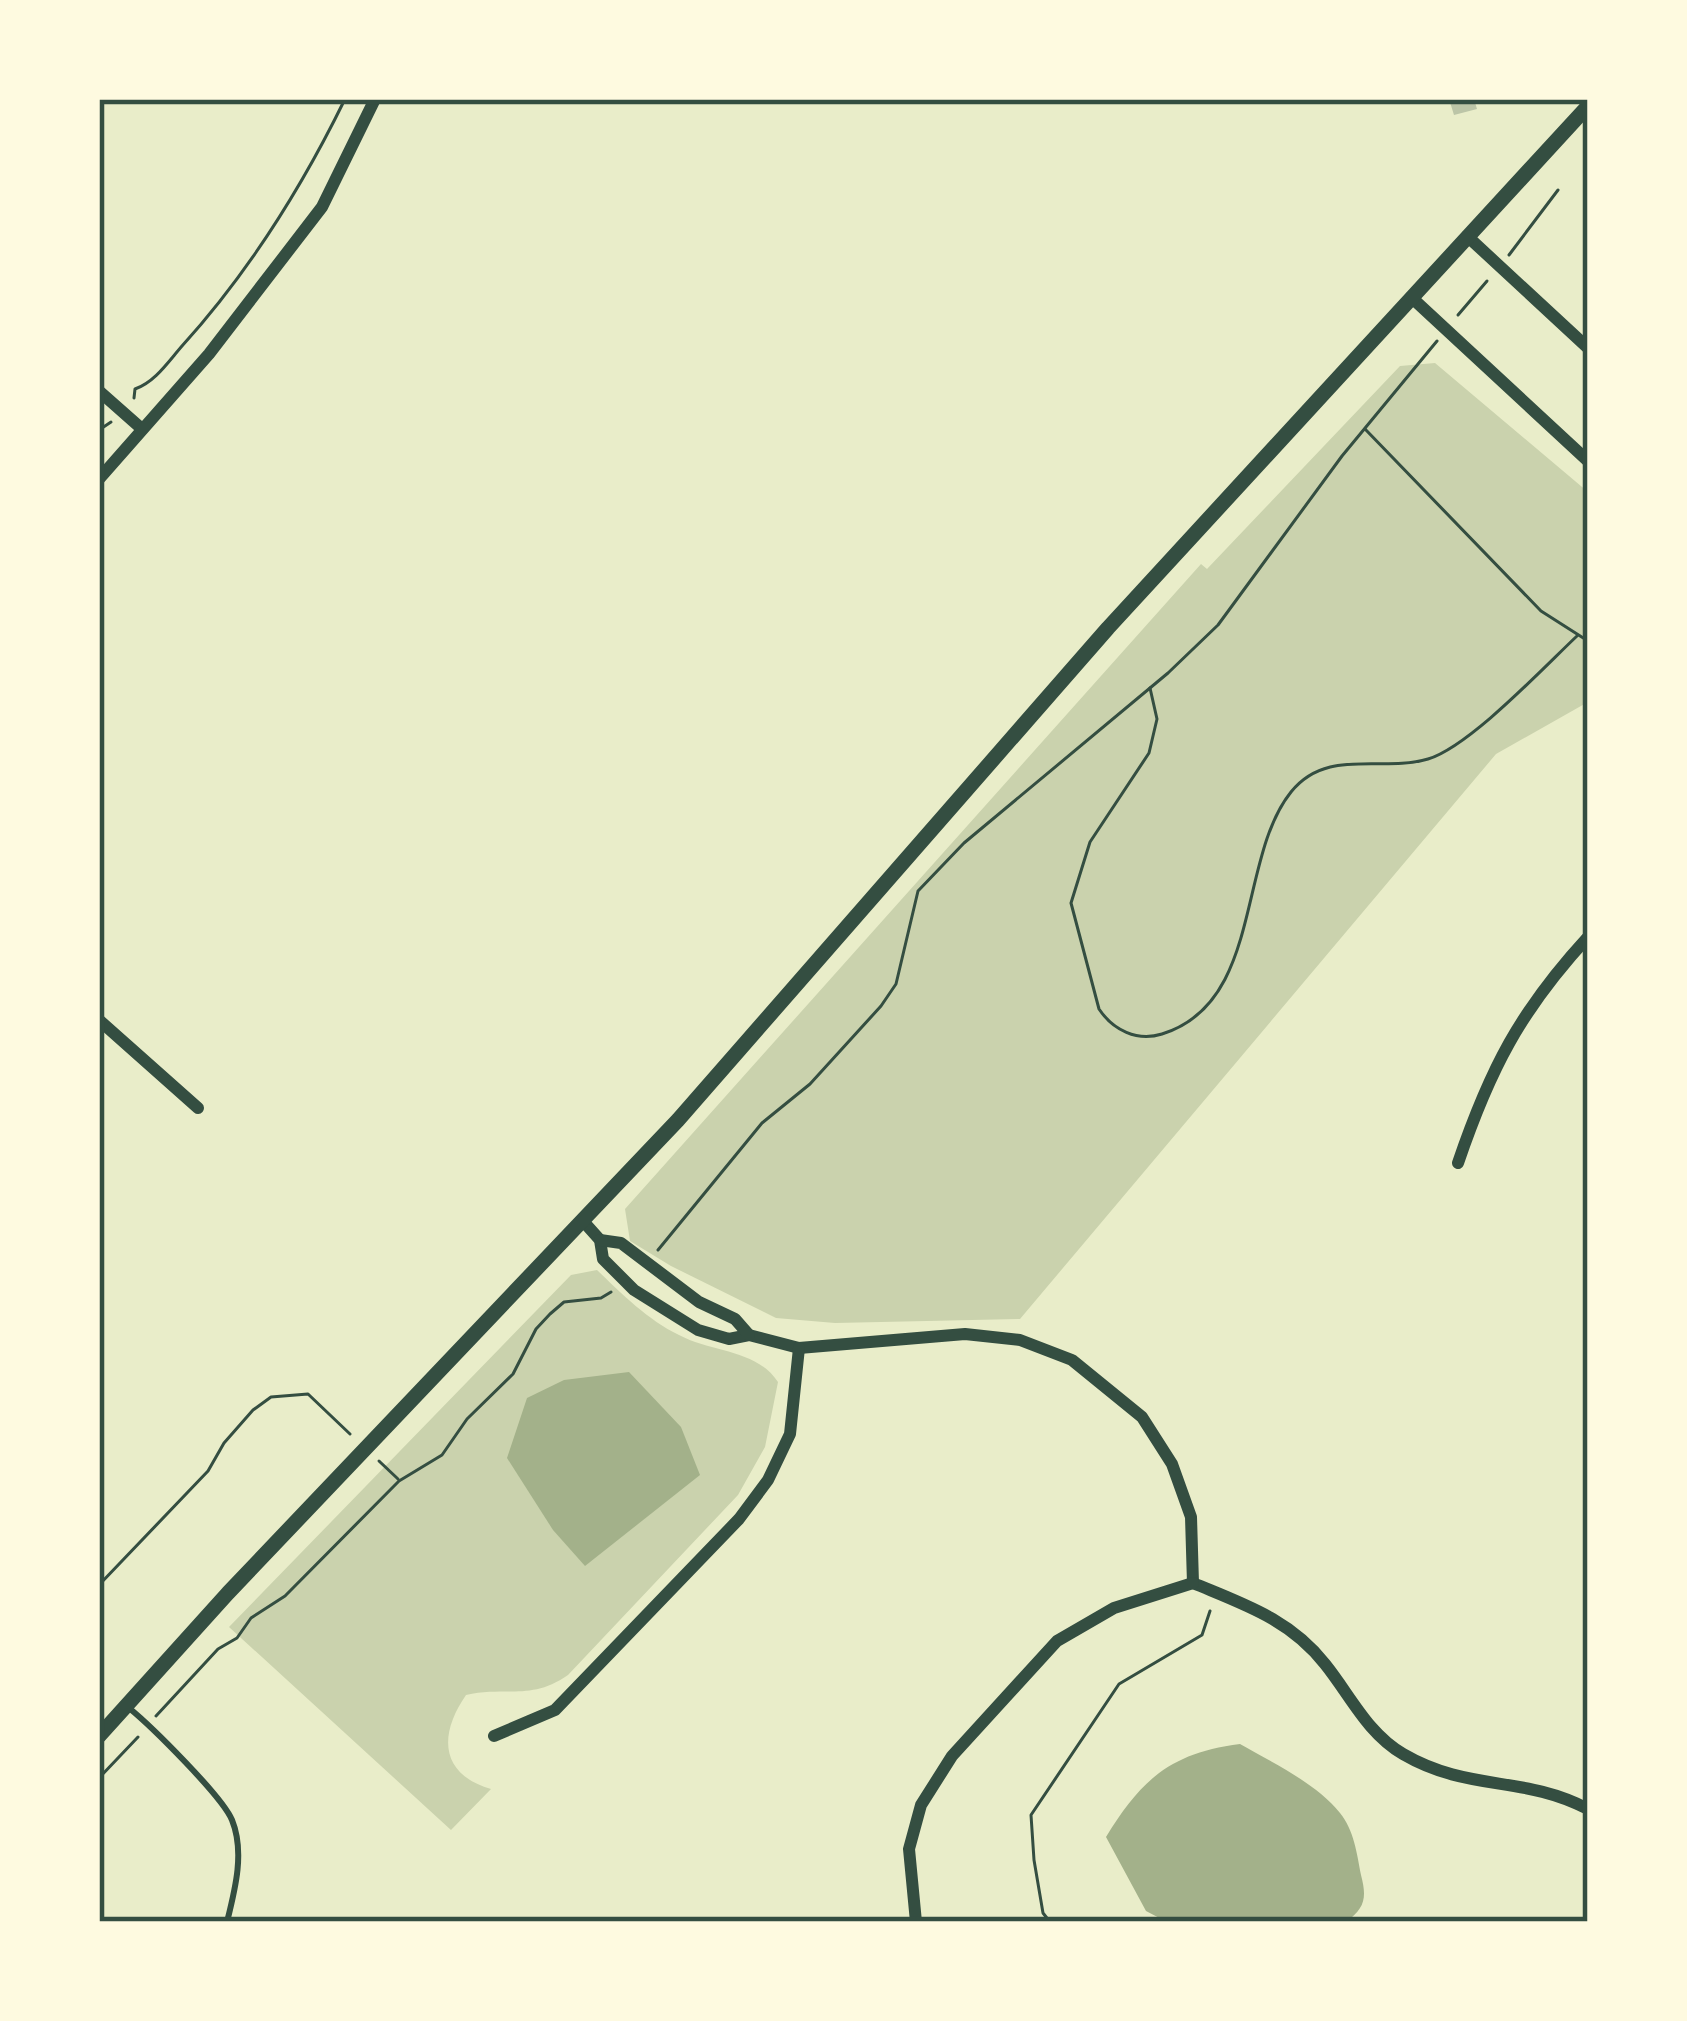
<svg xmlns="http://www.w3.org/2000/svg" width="1687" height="2021" viewBox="0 0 1687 2021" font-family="Lato,sans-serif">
<rect width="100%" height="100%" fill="#e9edc9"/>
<g fill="#cad2ad">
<polygon points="1435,363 1588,492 1588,702 1496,754 1020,1319 835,1323 776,1318 671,1266 630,1241 625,1209 1201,564 1207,569 1400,366"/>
<path d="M 597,1270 C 622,1294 648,1320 679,1335 C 713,1353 756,1349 778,1382 L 765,1447 L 738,1495 L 568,1675 C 531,1701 506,1686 466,1695 C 439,1734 439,1774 491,1789 L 451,1830 L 229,1627 L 571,1275 Z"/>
</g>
<g fill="#a3b18a">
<polygon points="629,1372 681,1427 700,1475 585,1566 553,1530 507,1458 527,1398 564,1380"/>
<path d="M 1240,1744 C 1273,1763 1316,1783 1340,1813 C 1354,1830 1357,1854 1361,1875 C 1367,1898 1365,1908 1346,1922 L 1167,1922 L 1146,1911 L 1106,1837 C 1141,1780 1170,1753 1240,1744 Z"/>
</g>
<polygon fill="#bcc5a7" points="1449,99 1474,99 1477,109 1454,115"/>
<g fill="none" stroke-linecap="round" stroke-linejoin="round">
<g stroke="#344e41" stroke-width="3">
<polyline points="1509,255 1558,190"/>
<polyline points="1458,315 1487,281"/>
<path d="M 134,398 L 135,389 C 155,382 168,362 182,346 C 249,272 301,189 345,99"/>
<polyline points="1365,429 1541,611 1588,641"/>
<polyline points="99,430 111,422"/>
<path d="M 1150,688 L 1157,719 L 1149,753 L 1090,842 L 1071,903 L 1099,1009 C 1113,1030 1137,1042 1162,1034 C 1263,1003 1237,859 1291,792 C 1327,747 1381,773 1428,759 C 1470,746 1543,668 1577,636"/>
<polyline points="658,1250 762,1123 810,1084 881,1006 896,984 918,891 964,843 1168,673 1218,625 1342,456 1437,341"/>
<polyline points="379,1461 398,1479"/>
<polyline points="99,1585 208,1471 224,1443 253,1410 271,1397 308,1394 350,1434"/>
<polyline points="156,1716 218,1649 237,1638 251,1618 285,1596 399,1481 442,1455 467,1419 513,1374 536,1329 550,1314 564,1302 601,1298 611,1292"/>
<polyline points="99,1778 138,1737"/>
<polyline points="1050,1922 1043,1913 1034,1860 1031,1815 1119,1684 1202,1635 1210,1611"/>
</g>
<path stroke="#344e41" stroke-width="6" d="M 129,1708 C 151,1726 222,1796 232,1820 C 245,1852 235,1890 227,1922"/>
<g stroke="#344e41" stroke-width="12">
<polyline points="1467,236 1588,348"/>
<polyline points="1411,297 1588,461"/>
<polyline points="99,391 142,429"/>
<polyline points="99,479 209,354 322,207 375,99"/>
<polyline points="99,1020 198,1108"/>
<path d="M 1458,1163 C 1490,1069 1520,1011 1588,937"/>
<polyline points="583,1221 600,1240 603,1259 634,1290 698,1330 729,1339 749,1335 799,1348 965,1334 1020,1340 1072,1360 1142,1417 1172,1464 1191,1517 1193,1583"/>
<polyline points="600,1240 621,1243 699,1302 735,1319 749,1335"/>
<path d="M 1193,1583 C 1243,1604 1290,1619 1325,1664 C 1350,1695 1367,1733 1403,1754 C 1468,1792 1523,1775 1588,1809"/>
<polyline points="494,1736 555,1710 739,1519 768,1480 790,1434 799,1348"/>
<polyline points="916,1922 909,1849 921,1805 952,1756 1057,1641 1114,1608 1193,1583"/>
</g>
<polyline stroke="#344e41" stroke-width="15" points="99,1736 228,1593 678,1120 1108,628 1588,106"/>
</g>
<rect width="1687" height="2021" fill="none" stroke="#fefae0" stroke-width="204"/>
<rect x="102" y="102" width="1483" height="1817" fill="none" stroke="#344e41" stroke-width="4.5"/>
</svg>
